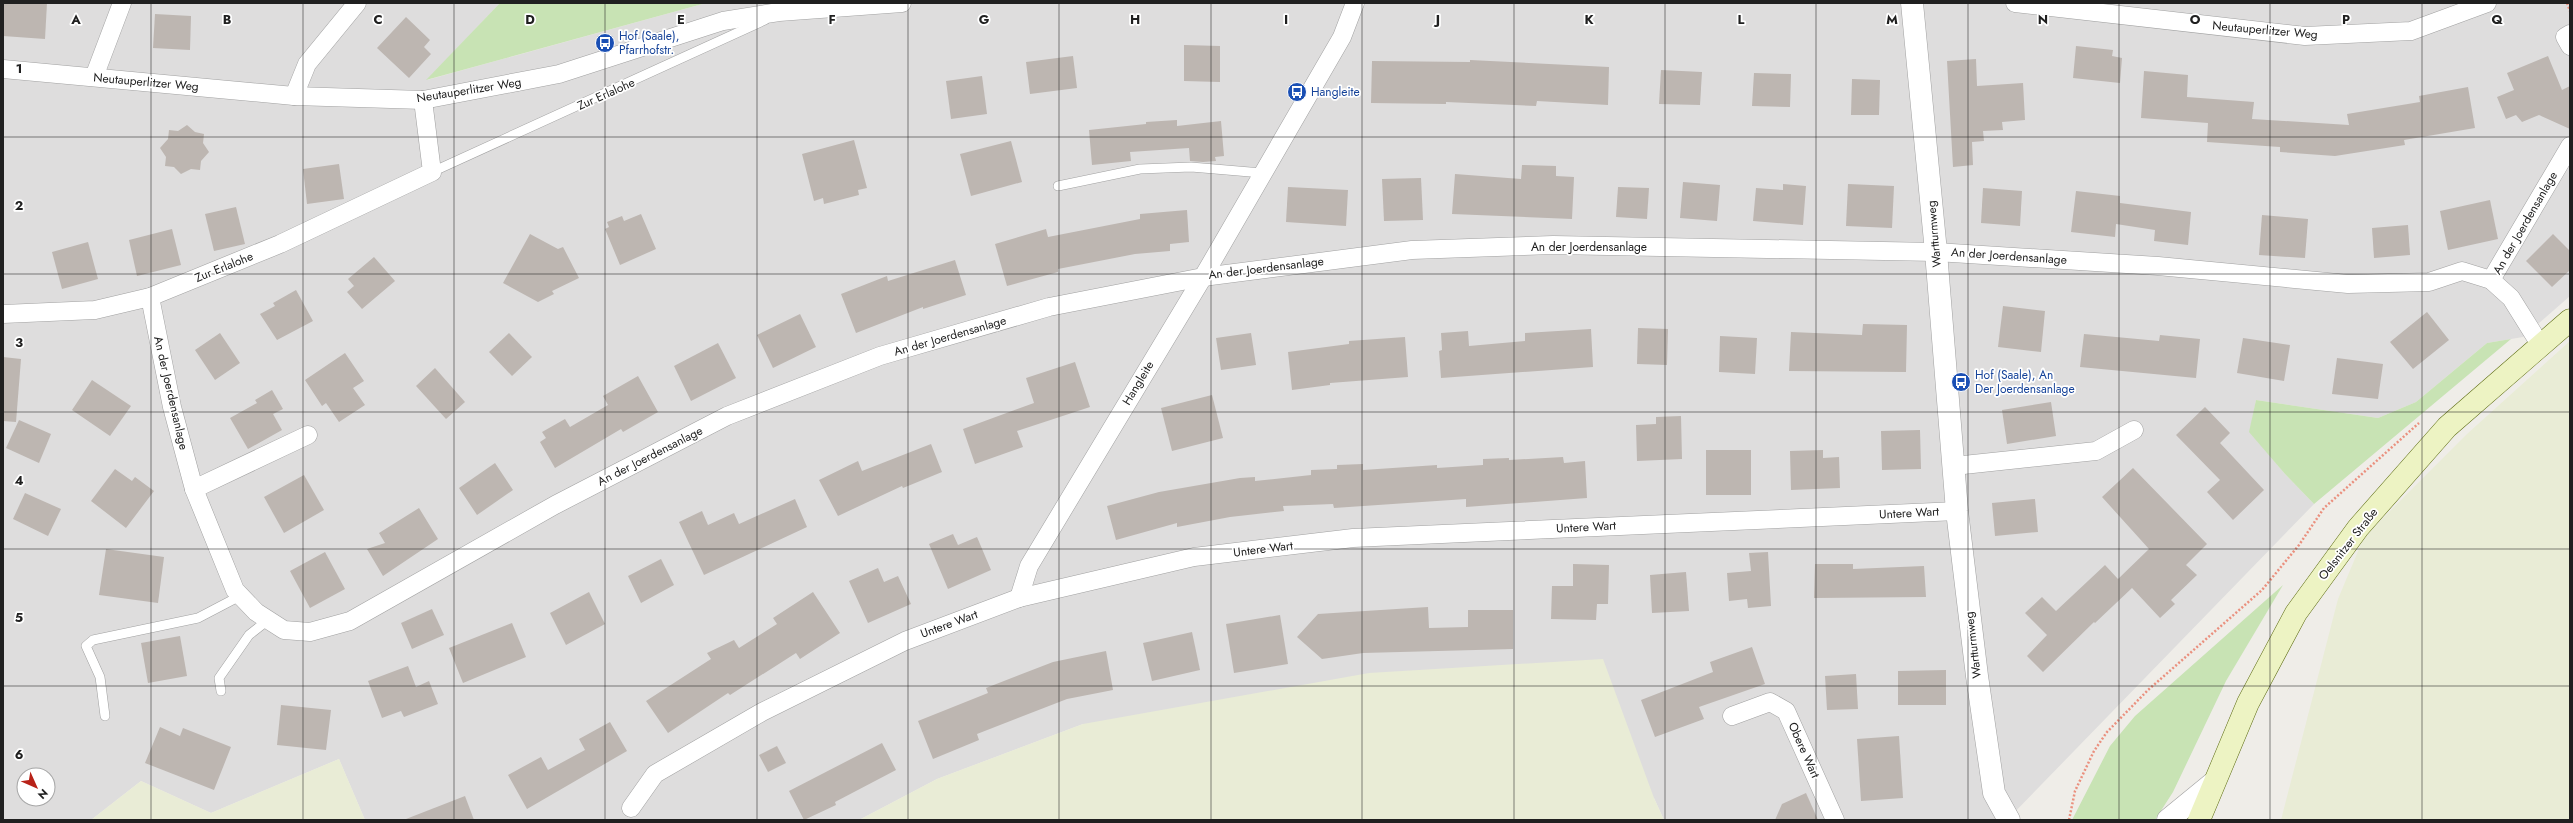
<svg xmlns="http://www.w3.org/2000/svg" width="2573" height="823" viewBox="0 0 2573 823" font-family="Jost,sans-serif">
<rect width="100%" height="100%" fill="#efede8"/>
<path fill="#dedddd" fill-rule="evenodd" d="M 3,3 L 500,3 L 427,80 L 706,3 L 2570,3 L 2570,296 L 2523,337 L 2487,343 L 2416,402 L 2378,418 L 2256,400 L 2250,432 L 2285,474 L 2314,504 L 2007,820 L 1664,820 L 1654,798 L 1083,724 L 937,779 L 859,820 L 365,820 L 339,759 L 211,813 L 141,781 L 91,820 L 3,820 ZM 24,775 L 48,775 L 48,799 L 24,799 Z"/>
<g fill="#e9ecd6">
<polygon points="2570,341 2570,820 2281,820 2338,599 2364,537 2467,434"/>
<polygon points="1603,659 1654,798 1664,820 859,820 937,779 1083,724 1369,673"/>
<polygon points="339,759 365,820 91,820 141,781 211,813"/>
</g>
<g fill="#c8e3b4">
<polygon points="500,3 706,3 426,80"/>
<polygon points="2511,339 2314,504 2285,474 2249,432 2256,400 2378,418 2416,402 2487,343"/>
<polygon points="2283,585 2226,681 2173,792 2155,820 2072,820 2110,746 2135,716"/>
</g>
<g fill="#bdb6b1">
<polygon points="3,3 47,3 45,39 3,36"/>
<polygon points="155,14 191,16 190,50 153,48"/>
<polygon points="406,17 430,40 424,47 431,54 409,78 377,48"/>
<polygon points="1184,45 1220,46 1220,82 1184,81"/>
<polygon points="2076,46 2113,50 2112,56 2122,58 2120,83 2073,78"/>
<polygon points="1073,56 1077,88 1030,94 1026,62"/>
<polygon points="2548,56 2562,90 2570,86 2570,129 2539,115 2522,122 2516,115 2506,119 2497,97 2514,90 2507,73"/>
<polygon points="1976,59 1977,86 2023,83 2025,120 2002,122 2003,130 1983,131 1984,141 1972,142 1973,165 1953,167 1947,61"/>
<polygon points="1470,60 1609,67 1608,105 1537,101 1536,106 1446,102 1446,104 1371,103 1372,61 1470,62"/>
<polygon points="1661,70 1702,72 1700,105 1659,104"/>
<polygon points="2144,71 2188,75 2187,97 2254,102 2252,119 2349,125 2347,114 2420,102 2419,96 2468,87 2475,128 2404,140 2405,145 2335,156 2280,152 2280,147 2207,142 2208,123 2141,118"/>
<polygon points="1754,73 1791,74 1790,107 1752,106"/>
<polygon points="982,76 987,114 951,119 946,81"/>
<polygon points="1852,79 1880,80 1879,115 1851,115"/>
<polygon points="1177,120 1177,126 1221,121 1224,156 1215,157 1216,161 1203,162 1190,161 1189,148 1130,152 1131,161 1092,165 1089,130 1146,124 1146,122"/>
<polygon points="187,125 195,132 204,134 203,143 209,152 201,161 200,170 191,169 181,174 174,167 165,166 166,157 160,148 168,139 169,130 178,131"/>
<polygon points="854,140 867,188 858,190 859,195 824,204 823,198 814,201 802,154"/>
<polygon points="1011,141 1022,182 971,196 960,154"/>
<polygon points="339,164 344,199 307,204 303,169"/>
<polygon points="1522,165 1556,166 1556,176 1574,177 1572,219 1452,214 1455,174 1521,179"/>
<polygon points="1421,178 1423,220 1384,221 1382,179"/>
<polygon points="1683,182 1720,185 1717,221 1680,218"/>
<polygon points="1783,184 1806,186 1803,225 1753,221 1756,188 1783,190"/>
<polygon points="1848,184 1894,186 1892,228 1846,226"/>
<polygon points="1288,187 1348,190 1346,226 1286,222"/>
<polygon points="1618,187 1649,188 1647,219 1616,217"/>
<polygon points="1983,188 2022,191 2020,226 1981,223"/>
<polygon points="2076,191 2120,196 2120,203 2191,212 2188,245 2154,241 2155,230 2116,224 2115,237 2071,232"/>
<polygon points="2490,200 2498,239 2448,250 2440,211"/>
<polygon points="236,207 245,244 214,251 205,214"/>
<polygon points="1187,210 1189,242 1170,244 1170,251 1135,254 1058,269 1058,272 1007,286 995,244 1046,229 1048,237 1140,219 1140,214"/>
<polygon points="641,214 656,249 620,265 605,229 609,227 607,222 622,216 624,221"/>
<polygon points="2262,215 2308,219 2305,258 2259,255"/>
<polygon points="2408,225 2410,255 2374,258 2372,228"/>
<polygon points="172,229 181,265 137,276 129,240"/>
<polygon points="530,234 558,249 563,247 579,278 552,291 554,294 538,302 503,283"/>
<polygon points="2553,234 2570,251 2570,270 2552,287 2526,261"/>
<polygon points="88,242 98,279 62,289 52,252"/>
<polygon points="374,257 395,281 362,309 347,292 354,286 348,279"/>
<polygon points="955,260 966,295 923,309 923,307 856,333 841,294 887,276 888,281"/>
<polygon points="296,290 313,321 277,340 260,314 275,306 273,303"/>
<polygon points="2003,306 2045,311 2041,352 1998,347"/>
<polygon points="2427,312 2449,340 2413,369 2390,342"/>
<polygon points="800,314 816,347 773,368 757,335"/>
<polygon points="1863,324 1907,325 1906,372 1789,371 1791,332 1862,335"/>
<polygon points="1638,328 1668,329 1667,365 1637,364"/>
<polygon points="1591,329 1593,367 1441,378 1439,351 1442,350 1441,333 1468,331 1469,346 1525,341 1525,333"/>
<polygon points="220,333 240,363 215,380 195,350"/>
<polygon points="509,333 532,357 512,376 489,352"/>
<polygon points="1251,333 1256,365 1221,370 1216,338"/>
<polygon points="2084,334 2159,341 2160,335 2200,339 2196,378 2080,367"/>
<polygon points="1720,336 1757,338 1755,374 1719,372"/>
<polygon points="1405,337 1408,377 1330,383 1330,385 1292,390 1288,352 1349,344 1349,341"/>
<polygon points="2243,338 2290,345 2284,381 2237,373"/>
<polygon points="718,343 736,378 691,401 674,366"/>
<polygon points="345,353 364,381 353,388 365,405 339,422 326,403 322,406 305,380"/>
<polygon points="3,357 21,359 16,422 3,421"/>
<polygon points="2337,358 2383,364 2378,399 2332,394"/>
<polygon points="1075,362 1090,407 1017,431 1023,447 975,464 963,429 1034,403 1026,378"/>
<polygon points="435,368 465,402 446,419 416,386"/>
<polygon points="638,376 658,412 623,432 621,429 555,468 540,442 546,438 542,432 565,419 570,427 608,405 603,396"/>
<polygon points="92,380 131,406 110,436 72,410"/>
<polygon points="272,390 283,409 273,414 282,430 248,449 230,418 257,403 255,400"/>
<polygon points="1212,395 1223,438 1172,451 1161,408"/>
<polygon points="2051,402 2056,436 2007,444 2002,410"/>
<polygon points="2205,407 2230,433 2220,443 2264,490 2233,520 2207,492 2220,480 2176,435"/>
<polygon points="1681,416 1682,459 1637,461 1636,425 1656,424 1656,417"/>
<polygon points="19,420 51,434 39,463 6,448"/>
<polygon points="1920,430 1921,469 1882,470 1881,431"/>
<polygon points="931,444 942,472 903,488 902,486 838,516 819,480 858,461 862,471"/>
<rect x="1706" y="450" width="45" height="45"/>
<polygon points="1823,450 1823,458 1839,457 1840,488 1791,490 1790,451"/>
<polygon points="1563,457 1564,463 1585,461 1587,498 1466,507 1466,499 1334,508 1333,504 1283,506 1284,511 1230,517 1177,527 1177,523 1116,540 1107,506 1159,492 1240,478 1255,477 1255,481 1311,475 1311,470 1337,469 1337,465 1363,464 1363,470 1437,465 1437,468 1483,465 1483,459 1509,458 1509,460"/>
<polygon points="495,463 513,490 477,515 459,488"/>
<polygon points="2133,468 2207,544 2186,565 2197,575 2171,600 2175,604 2160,618 2132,588 2095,623 2094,622 2043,672 2027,656 2047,635 2025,613 2042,597 2056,611 2105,565 2118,579 2149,549 2102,497"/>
<polygon points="115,469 132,481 135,477 154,491 126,528 91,501"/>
<polygon points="304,475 324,510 284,533 264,497"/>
<polygon points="25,493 61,509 48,536 13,519"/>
<polygon points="795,499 807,527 704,575 679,522 702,511 708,525 734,513 739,524"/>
<polygon points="2035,499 2038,532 1995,536 1992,503"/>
<polygon points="419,508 438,539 383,576 367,549 385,543 379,533"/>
<polygon points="953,534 958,545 977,537 991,570 948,589 929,544"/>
<polygon points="106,549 164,557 158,603 99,595"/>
<polygon points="325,552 345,589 310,608 290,571"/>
<polygon points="1768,552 1771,606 1748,608 1747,599 1729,601 1727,573 1751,571 1749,553"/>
<polygon points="661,559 674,585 641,603 628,576"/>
<polygon points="1573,564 1609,565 1608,604 1597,604 1596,620 1551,619 1552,586 1573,586"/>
<polygon points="1815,564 1853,564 1853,569 1924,566 1926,597 1814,598"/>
<polygon points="878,568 884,582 898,576 911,604 868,623 849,581"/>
<polygon points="1686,572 1689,611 1652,613 1650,575"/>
<polygon points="589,592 605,624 566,645 550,613"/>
<polygon points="813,592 840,633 800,659 796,653 730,695 728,693 668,733 646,701 711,659 707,653 734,640 739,648 777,624 773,618"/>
<polygon points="1428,607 1429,628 1468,627 1468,610 1513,610 1513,649 1363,653 1322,659 1297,637 1318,614"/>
<polygon points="432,609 444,635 412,649 401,623"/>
<polygon points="1280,615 1288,664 1234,673 1226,624"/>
<polygon points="512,623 526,657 463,683 449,648"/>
<polygon points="1192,632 1200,670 1152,681 1143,643"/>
<polygon points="180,636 187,676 148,683 141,643"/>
<polygon points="1752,647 1765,684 1699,707 1704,719 1655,737 1641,700 1713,672 1710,662"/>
<polygon points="1106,651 1113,690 1067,699 977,734 979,740 933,759 918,721 988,693 986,688 1053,662"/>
<polygon points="408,666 416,687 429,681 438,704 404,717 401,711 382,718 368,681"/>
<polygon points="1946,670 1946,705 1898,705 1898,671"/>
<polygon points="1856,674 1858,709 1827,710 1825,676"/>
<polygon points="281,705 331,710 326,750 277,745"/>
<polygon points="610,722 627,751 527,809 508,775 541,757 548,770 585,750 579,739"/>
<polygon points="160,727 180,736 183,728 231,747 214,790 145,763"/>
<polygon points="1899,736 1903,798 1861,801 1857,739"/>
<polygon points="882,743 896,770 835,802 836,805 804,820 789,791"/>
<polygon points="777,746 786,763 768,772 759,755"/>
<polygon points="1806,793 1818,820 1775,820 1782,804"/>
<polygon points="465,796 474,820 406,820 406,819"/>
</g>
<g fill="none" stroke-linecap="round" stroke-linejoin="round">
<g stroke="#a1a1a1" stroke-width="10">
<g id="service">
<polyline points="432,172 765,20"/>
<polyline points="1058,186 1140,169 1191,167 1262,173"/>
<polyline points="221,691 219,678 249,635 268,620"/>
<polyline points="105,716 100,677 86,646 93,640 198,618 240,596"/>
</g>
</g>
<g stroke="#a1a1a1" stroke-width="19">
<g id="minor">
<polyline points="2015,3 2305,36 2411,31 2487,3"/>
<polyline points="2570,34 2565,37 2570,46"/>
<polyline points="3,69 294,96 423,100 559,74 723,21 779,12 902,3"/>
<polyline points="94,77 122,3"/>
<polyline points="294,96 307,64 357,3"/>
<polyline points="2491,280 2570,146"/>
<polyline points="150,297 172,407 194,489 235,590 256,612 284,630 310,632 350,621 555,505 727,416 880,356 1049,307 1203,277 1412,250 1553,245 1936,252 2158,266 2348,284 2429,282 2462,271 2491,280 2511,298 2541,346"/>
<polyline points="3,314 95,310 150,297 280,244 432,172 423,100"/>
<polyline points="1954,466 2096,451 2134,430"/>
<polyline points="194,489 308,435"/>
<polyline points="1019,598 1029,566 1203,277 1342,37 1355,3"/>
<polyline points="1732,716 1770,702 1786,711 1835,820"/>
<polyline points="631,808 655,774 762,712 905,641 1019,598 1194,557 1353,538 1957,511"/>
</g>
</g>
<g stroke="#a1a1a1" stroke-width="23">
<g id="tertiary">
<polyline points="1912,3 1936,252 1957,511 1977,676 1994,793 2009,820"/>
<polyline points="2168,820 2212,784"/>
</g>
</g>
<g stroke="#5d6c12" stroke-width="23">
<polyline id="secondary" points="2199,820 2248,703 2296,613 2358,528 2447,427 2570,320"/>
</g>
<g stroke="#ea907e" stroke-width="2.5" stroke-dasharray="2 2" stroke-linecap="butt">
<polyline points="2567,3 2570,11"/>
<polyline points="2069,820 2075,791 2094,751 2107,732 2148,690 2262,590 2299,545 2324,508 2419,423"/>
</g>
<use href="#service" stroke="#fff" stroke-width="9"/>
<use href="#minor" stroke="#fff" stroke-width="18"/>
<use href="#tertiary" stroke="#fff" stroke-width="22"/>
<use href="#secondary" stroke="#edf3c3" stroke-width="22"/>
</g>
<path fill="none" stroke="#202020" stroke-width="1" stroke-opacity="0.55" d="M 151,3 L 151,820M 303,3 L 303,820M 454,3 L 454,820M 605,3 L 605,820M 757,3 L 757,820M 908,3 L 908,820M 1059,3 L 1059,820M 1211,3 L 1211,820M 1362,3 L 1362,820M 1514,3 L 1514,820M 1665,3 L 1665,820M 1816,3 L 1816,820M 1968,3 L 1968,820M 2119,3 L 2119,820M 2270,3 L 2270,820M 2422,3 L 2422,820M 3,137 L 2570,137M 3,274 L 2570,274M 3,412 L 2570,412M 3,549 L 2570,549M 3,686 L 2570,686"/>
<defs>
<g id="bus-disc" transform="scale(1)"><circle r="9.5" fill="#1a4fb4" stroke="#fff"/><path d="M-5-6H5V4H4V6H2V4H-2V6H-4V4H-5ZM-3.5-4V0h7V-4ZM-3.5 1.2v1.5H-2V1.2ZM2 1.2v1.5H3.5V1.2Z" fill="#fff"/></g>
</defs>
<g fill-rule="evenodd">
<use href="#bus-disc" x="605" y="43"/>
<use href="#bus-disc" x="1297" y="92"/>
<use href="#bus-disc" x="1961" y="382"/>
</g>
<g text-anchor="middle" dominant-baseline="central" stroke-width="3.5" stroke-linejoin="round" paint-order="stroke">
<g font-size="12" fill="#202020" stroke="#fff">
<text transform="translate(2265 30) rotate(5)">Neutauperlitzer Weg</text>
<text transform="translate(146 82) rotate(5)">Neutauperlitzer Weg</text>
<text transform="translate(469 90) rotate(-9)">Neutauperlitzer Weg</text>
<text transform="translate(606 94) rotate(-24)">Zur Erlalohe</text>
<text transform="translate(2525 223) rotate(-60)">An der Joerdensanlage</text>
<text transform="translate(1934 234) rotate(-95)">Wartturmweg</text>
<text x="1589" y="247">An der Joerdensanlage</text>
<text transform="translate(2009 256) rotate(4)">An der Joerdensanlage</text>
<text transform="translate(224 267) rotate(-22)">Zur Erlalohe</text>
<text transform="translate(1266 268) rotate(-7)">An der Joerdensanlage</text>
<text transform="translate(950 336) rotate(-16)">An der Joerdensanlage</text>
<text transform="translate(1138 383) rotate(-59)">Hangleite</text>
<text transform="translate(171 393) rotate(77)">An der Joerdensanlage</text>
<text transform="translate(650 456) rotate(-27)">An der Joerdensanlage</text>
<text transform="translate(1909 513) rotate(-3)">Untere Wart</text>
<text transform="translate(1586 527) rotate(-3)">Untere Wart</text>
<text transform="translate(2348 544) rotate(-52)">Oelsnitzer Straße</text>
<text transform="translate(1263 549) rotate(-7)">Untere Wart</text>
<text transform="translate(949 624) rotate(-20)">Untere Wart</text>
<text transform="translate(1973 645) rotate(-97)">Wartturmweg</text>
<text transform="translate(1804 750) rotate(66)">Obere Wart</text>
</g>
<g font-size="12" fill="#164399" stroke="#fff" text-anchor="start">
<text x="619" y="36">Hof (Saale),<tspan x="619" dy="14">Pfarrhofstr.</tspan></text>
<text x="1311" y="92">Hangleite</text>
<text x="1975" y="375">Hof (Saale), An<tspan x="1975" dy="14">Der Joerdensanlage</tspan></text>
</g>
</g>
<g font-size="13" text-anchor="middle" font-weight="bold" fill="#202020" stroke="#fff" stroke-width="3.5" stroke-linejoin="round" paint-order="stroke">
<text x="76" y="24">A</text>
<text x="227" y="24">B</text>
<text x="378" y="24">C</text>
<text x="530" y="24">D</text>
<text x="681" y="24">E</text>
<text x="832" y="24">F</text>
<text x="984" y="24">G</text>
<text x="1135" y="24">H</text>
<text x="1286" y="24">I</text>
<text x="1438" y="24">J</text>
<text x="1589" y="24">K</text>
<text x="1741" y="24">L</text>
<text x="1892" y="24">M</text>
<text x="2043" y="24">N</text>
<text x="2195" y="24">O</text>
<text x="2346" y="24">P</text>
<text x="2497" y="24">Q</text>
<text x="19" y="73">1</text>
<text x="19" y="210">2</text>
<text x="19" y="347">3</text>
<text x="19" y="485">4</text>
<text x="19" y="622">5</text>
<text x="19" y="759">6</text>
</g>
<rect width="2573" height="823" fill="none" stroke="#202020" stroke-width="8"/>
<g transform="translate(36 787) rotate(135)"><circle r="19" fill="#ffffff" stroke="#a6a6a6"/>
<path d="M0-3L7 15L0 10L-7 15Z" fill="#b82218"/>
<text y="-6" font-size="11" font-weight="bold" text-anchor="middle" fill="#202020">N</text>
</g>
</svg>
